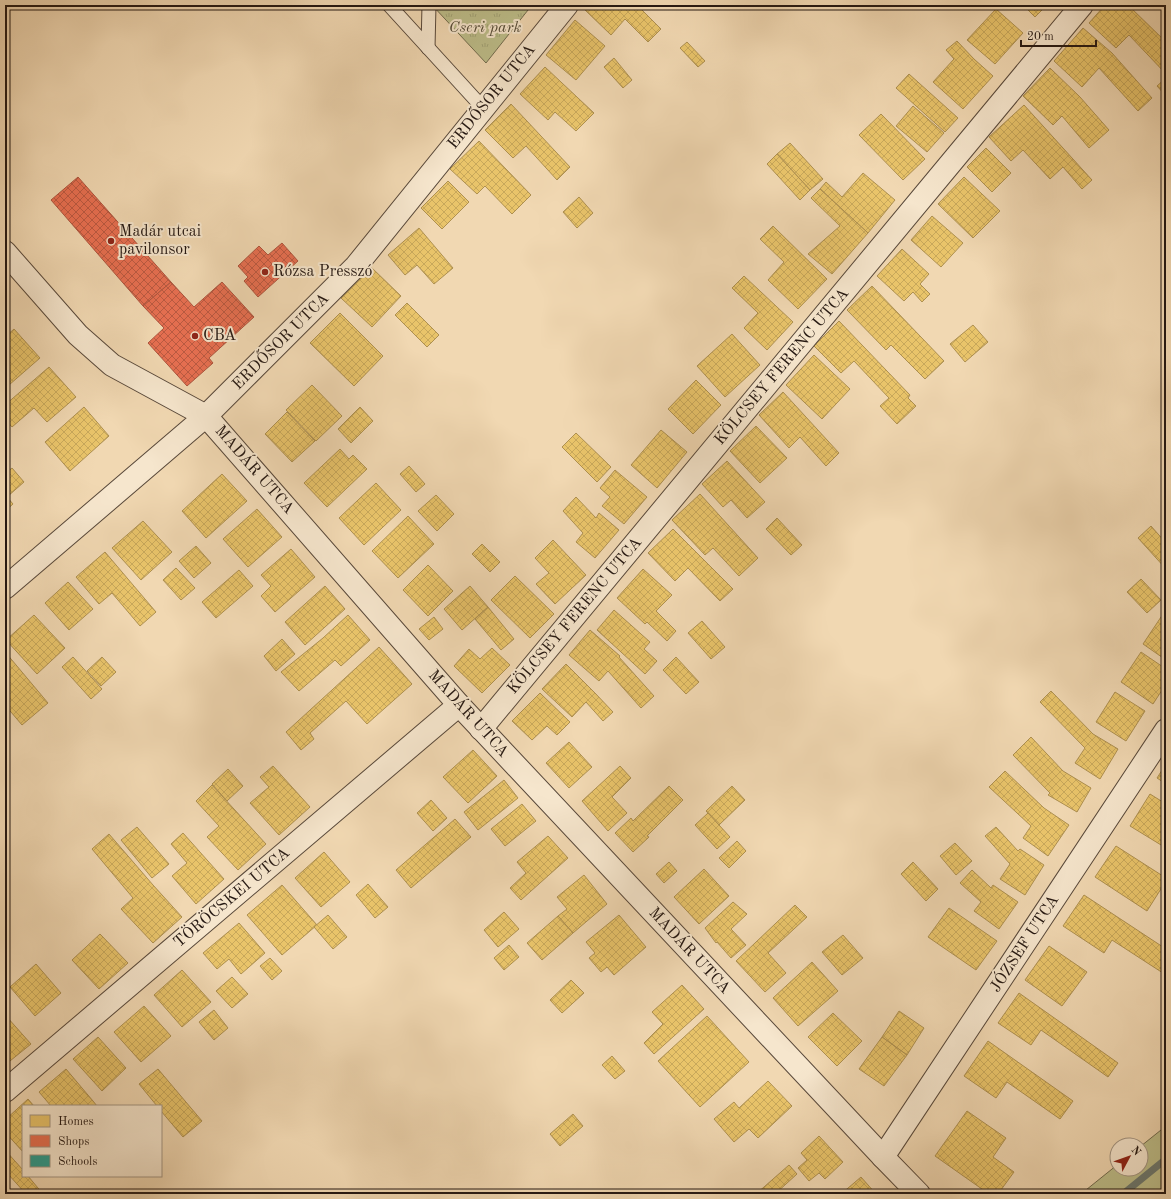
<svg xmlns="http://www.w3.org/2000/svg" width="1171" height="1199" viewBox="0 0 1171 1199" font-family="'Old Standard TT',serif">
<defs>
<pattern id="park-tufts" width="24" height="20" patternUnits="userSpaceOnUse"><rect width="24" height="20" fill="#bdbe8a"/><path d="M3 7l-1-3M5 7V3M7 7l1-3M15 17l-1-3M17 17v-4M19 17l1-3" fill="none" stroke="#a2a376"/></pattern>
<pattern id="homes-cross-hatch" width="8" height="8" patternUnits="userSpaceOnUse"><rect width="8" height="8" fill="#e9c46a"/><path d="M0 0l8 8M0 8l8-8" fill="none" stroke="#c8a85b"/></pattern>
<pattern id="shops-cross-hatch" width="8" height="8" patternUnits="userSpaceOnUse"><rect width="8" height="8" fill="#e76f51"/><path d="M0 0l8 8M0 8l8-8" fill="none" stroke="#bb5a42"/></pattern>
<pattern id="schools-cross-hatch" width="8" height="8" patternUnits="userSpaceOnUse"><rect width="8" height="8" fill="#2a9d8f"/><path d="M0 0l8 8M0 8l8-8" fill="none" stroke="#247f73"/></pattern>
</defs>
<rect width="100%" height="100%" fill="#f1d8b2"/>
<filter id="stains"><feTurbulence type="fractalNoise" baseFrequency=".005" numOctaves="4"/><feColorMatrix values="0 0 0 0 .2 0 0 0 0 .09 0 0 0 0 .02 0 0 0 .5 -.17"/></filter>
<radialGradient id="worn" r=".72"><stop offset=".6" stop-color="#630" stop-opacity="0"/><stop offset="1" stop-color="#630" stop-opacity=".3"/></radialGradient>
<polygon fill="#bdbe8a" stroke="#716b4e" points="1166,1126 1166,1194 1081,1194 1117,1165 1117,1169 1141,1169 1141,1146"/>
<polygon fill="url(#park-tufts)" stroke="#716b4e" points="432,5 532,5 486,63"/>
<g fill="url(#homes-cross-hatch)" stroke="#ae9050">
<polygon points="589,5 637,5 661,29 648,42 625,19 611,35 585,10"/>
<polygon points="1023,5 1047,5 1035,17"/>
<polygon points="1105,5 1128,5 1166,42 1166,74 1129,35 1116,48 1089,23"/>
<polygon points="996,9 1023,33 995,64 967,40"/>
<polygon points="575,20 605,46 576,80 546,55"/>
<polygon points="1083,28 1112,53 1152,98 1138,111 1099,68 1082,87 1054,61"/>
<polygon points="957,41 974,59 993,76 963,109 933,82 954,59 946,50"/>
<polygon points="687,42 705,61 698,67 680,48"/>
<polygon points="614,58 632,80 623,88 604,67"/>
<polygon points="545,67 594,113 576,131 555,112 548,120 520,94"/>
<polygon points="1050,68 1080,97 1109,130 1089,148 1062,116 1053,125 1023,96"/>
<polygon points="909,74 958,118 945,132 896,88"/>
<polygon points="1166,78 1166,96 1157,86"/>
<polygon points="511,104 570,167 557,180 526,146 513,158 485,130"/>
<polygon points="1024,105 1092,180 1082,189 1063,167 1050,179 1023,150 1011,161 989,137"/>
<polygon points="913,106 944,133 927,152 896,126"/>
<polygon points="881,114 925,159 903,180 859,135"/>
<polygon points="479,141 531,195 512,214 485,186 477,194 450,169"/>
<polygon points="790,143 823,179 810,190 777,154"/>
<polygon points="986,148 1011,173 992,192 967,167"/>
<polygon points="777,154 810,190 800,200 767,164"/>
<polygon points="863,173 895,200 868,233 820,189 826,182 842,197"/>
<polygon points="964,177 1000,211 973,238 938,204"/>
<polygon points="448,181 469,202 442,229 421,208"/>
<polygon points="820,189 868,233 832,274 808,254 840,226 811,198"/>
<polygon points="579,197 593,213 577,228 563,212"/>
<polygon points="932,216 963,243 941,267 911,240"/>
<polygon points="773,226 827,279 798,309 768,280 784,262 760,239"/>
<polygon points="419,228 453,268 434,284 417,265 405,275 388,255"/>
<polygon points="902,249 929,274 920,284 930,294 922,302 913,292 904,301 877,276"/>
<polygon points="371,267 401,296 372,327 341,298"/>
<polygon points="744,276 793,322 767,350 744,328 758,313 732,288"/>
<polygon points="872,286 944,361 925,379 891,345 886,350 847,310"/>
<polygon points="407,303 439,335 427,347 395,315"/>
<polygon points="340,313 383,356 354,386 310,343"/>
<polygon points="839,321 910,395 908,398 916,406 897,424 880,406 889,398 854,361 841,373 814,346"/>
<polygon points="973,325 988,342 965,362 950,344"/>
<polygon points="14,329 40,358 9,385 5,380 5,337"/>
<polygon points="732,334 760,365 725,397 697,366"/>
<polygon points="814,355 850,389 822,419 786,385"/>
<polygon points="49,367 76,397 47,422 34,408 12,427 5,419 5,405"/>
<polygon points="696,380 721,405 693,434 668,409"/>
<polygon points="312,385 342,416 316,441 286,410"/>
<polygon points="783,392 839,453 826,466 800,437 789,448 759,415"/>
<polygon points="84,407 109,436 70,471 45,442"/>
<polygon points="360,407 373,421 351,443 338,429"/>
<polygon points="287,412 315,441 292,462 265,434"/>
<polygon points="756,426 787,458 760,483 730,451"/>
<polygon points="661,430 687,452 657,488 631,465"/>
<polygon points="576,433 611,467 597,482 562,447"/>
<polygon points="340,449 349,459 353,455 367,469 327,507 304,483"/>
<polygon points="727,461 765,502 747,518 731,500 723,507 702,484"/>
<polygon points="409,466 425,484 416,492 400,474"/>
<polygon points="12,468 24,482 7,497 13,504 5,511 5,474"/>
<polygon points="615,470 647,497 624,524 602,506 610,497 600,488"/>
<polygon points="222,474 247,501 206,538 182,511"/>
<polygon points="376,483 401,510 364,545 339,518"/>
<polygon points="700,494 758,558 739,576 713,548 705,555 672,520"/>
<polygon points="436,495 454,514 437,531 418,511"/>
<polygon points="576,497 596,518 599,513 619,530 595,558 576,542 583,533 563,511"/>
<polygon points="257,509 282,537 248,567 223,539"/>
<polygon points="408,516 434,544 398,578 372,551"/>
<polygon points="777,518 802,545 791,555 766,529"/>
<polygon points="143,521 172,552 141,580 112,548"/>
<polygon points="1151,526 1166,543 1166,569 1138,538"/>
<polygon points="673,529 733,589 720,601 688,568 675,581 648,553"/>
<polygon points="553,540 586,575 555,604 536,584 549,573 535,558"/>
<polygon points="482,544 500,562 490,572 472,554"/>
<polygon points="196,546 211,563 194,578 179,561"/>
<polygon points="291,549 315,577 275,612 261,596 271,586 261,575"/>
<polygon points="105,552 156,612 140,626 112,593 99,604 76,577"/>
<polygon points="428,565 453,591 428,616 403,590"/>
<polygon points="176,568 195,588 181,600 163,580"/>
<polygon points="643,569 672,595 656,611 676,631 667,641 647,622 645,624 617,598"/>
<polygon points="239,570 253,586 216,618 202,602"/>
<polygon points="515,576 554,614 530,638 491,600"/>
<polygon points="1141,579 1161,600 1147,613 1127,592"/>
<polygon points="68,582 93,609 69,630 45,603"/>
<polygon points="325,586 345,609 305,645 285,622"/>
<polygon points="470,586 488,607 462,630 444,609"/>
<polygon points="488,607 514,639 501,650 475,619"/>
<polygon points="614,610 650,642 644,649 657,661 645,674 597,630"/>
<polygon points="1165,611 1166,611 1166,660 1143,644"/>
<polygon points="34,615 65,648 37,674 6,640"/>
<polygon points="348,615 370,640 341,666 335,660 299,691 281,672 323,638"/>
<polygon points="434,617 443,629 429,640 419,629"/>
<polygon points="702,621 725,647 711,659 688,633"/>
<polygon points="590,630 620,656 619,657 654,696 641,708 608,671 599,681 569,655"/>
<polygon points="282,639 295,654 276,671 264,656"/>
<polygon points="379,647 412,684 367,724 346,701 310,733 314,739 301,750 286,732"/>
<polygon points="492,648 510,665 482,693 454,666 469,649 480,659"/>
<polygon points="1141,652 1166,669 1166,684 1153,704 1121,682"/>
<polygon points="6,653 48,703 22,725 5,705"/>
<polygon points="73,657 102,689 91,699 62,667"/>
<polygon points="102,657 116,672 101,686 87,671"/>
<polygon points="676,657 699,682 686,694 663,670"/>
<polygon points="566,664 595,693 613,712 603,721 586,702 572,717 542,689"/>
<polygon points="1051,691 1093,734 1118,749 1100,779 1075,763 1085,748 1040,702"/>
<polygon points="1115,692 1145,711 1126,741 1096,722"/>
<polygon points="540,693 570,722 557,735 547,726 532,740 512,721"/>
<polygon points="1031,737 1063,771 1091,788 1077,812 1048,795 1050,793 1013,755"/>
<polygon points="569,742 592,767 569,788 546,763"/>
<polygon points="473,750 497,776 468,803 443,777"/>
<polygon points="1166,764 1166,784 1157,778"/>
<polygon points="273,766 310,807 279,835 250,803 269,787 260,777"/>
<polygon points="620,766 631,778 612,797 627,813 608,831 582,801"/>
<polygon points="228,769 243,786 227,801 212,784"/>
<polygon points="1005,771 1044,808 1069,825 1048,856 1023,838 1031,826 989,787"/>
<polygon points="504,780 518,798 478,830 464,812"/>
<polygon points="212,785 266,844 238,870 207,837 219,826 196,801"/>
<polygon points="669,786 683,800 647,836 649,837 633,852 615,833 631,818 633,821"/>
<polygon points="732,786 745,800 719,825 706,811"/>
<polygon points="1150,794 1166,804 1166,848 1130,826"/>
<polygon points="431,800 447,818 433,831 417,813"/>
<polygon points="522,804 536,821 505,846 491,829"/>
<polygon points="708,813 730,837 717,849 695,825"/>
<polygon points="455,819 471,837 411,888 396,870"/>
<polygon points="137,827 169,864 152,878 121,840"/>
<polygon points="996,827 1018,851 1020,849 1044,865 1025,895 1000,879 1010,864 985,836"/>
<polygon points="183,833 224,879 196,904 172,876 187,863 171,844"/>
<polygon points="109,834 153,885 182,917 153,943 121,909 133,898 92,849"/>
<polygon points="548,836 568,858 521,900 510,888 526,873 517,862"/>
<polygon points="737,841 746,851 729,868 719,858"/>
<polygon points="955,843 972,861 956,875 940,856"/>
<polygon points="1116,846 1166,878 1166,881 1147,911 1095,877"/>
<polygon points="324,852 350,882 321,907 295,878"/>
<polygon points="669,862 677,871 664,883 656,874"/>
<polygon points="913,862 938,889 926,901 901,874"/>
<polygon points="704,869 729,896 699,924 674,897"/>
<polygon points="972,870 991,888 993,885 1018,902 999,929 974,911 981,902 960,883"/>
<polygon points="584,875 607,904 573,933 558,916 567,909 557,897"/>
<polygon points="368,884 388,907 375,918 356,895"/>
<polygon points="282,885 317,925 282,955 247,915"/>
<polygon points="1084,895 1166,949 1166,975 1112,940 1104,953 1063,926"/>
<polygon points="733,902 747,914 731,929 746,945 731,958 717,942 716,943 705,928"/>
<polygon points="795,905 807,917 768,953 786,973 765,992 736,961"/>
<polygon points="949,908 997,941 976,970 928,937"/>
<polygon points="504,912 519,929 498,947 484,930"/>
<polygon points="328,915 347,937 333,949 314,927"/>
<polygon points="619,915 646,947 614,975 607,967 601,972 589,958 595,953 586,942"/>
<polygon points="558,916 573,933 542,960 527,943"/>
<polygon points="239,923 265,953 241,974 229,959 217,969 203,953"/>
<polygon points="100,934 128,963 99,989 72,960"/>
<polygon points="843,935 863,958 842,975 822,952"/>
<polygon points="509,945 519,957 504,970 494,958"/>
<polygon points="1049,946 1087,972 1062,1006 1025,980"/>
<polygon points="270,958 282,971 272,980 260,966"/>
<polygon points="812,962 838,991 798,1026 773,998"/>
<polygon points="36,964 61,993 35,1016 10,987"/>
<polygon points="182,970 211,1002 182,1027 154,995"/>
<polygon points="232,977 248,994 232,1008 216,991"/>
<polygon points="571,980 584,993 562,1013 550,1000"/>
<polygon points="682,985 704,1009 654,1054 644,1043 663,1024 652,1012"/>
<polygon points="1019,993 1118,1063 1108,1077 1041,1030 1031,1045 998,1023"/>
<polygon points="144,1006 171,1036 141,1062 114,1032"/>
<polygon points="214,1010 228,1028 214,1040 199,1022"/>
<polygon points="899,1011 924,1028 907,1055 882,1037"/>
<polygon points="833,1013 862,1041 837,1066 808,1037"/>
<polygon points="707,1016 749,1062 700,1107 658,1061"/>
<polygon points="7,1017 31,1044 5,1065 5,1019"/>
<polygon points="98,1037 126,1068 102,1091 73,1059"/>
<polygon points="882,1037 907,1055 884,1086 859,1069"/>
<polygon points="988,1041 1073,1101 1060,1119 1007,1082 996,1098 964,1076"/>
<polygon points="612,1056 625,1071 615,1079 602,1065"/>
<polygon points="66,1069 93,1101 97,1106 51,1106 39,1092"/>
<polygon points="158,1069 202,1121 183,1137 161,1111 161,1106 157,1106 139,1084"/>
<polygon points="768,1081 792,1106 758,1138 749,1129 734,1142 714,1119 734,1102 739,1108"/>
<polygon points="28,1099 34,1106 23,1106 23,1152 5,1132 5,1120"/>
<polygon points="967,1111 1006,1138 993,1157 1014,1172 998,1194 989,1194 935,1156"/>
<polygon points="573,1114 583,1126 560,1146 550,1134"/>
<polygon points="819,1136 843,1162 825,1179 819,1173 809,1181 798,1168 807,1160 801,1153"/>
<polygon points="5,1150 23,1170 23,1176 28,1176 43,1194 26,1194 8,1174 5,1177"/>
<polygon points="789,1165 797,1174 775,1194 756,1194"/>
<polygon points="861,1177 876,1194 841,1194"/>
</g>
<g fill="url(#shops-cross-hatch)" stroke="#ad553e">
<polygon points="78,177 171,282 143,306 51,200"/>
<polygon points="282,243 298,261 258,297 244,281 248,277 238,266 259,246 268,255"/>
<polygon points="171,282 194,307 222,282 254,317 209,358 213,363 187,386 148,343 164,328 143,306"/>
</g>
<polygon fill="url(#schools-cross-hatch)" stroke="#28756a" points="110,5 200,5 200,8 111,6"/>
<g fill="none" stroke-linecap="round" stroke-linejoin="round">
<polyline stroke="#6c7970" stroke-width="7" points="1123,1194 1166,1159"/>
<g stroke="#58483a" stroke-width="15">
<g id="service">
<polyline points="389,5 483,108"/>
<polyline points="428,48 429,5"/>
</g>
</g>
<g stroke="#58483a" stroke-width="24">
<g id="minor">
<polyline points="5,252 78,335 112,365 206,416 459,705 883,1157 919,1194"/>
<polyline points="5,588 206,416 356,266 567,5"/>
<polyline points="481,729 1082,5"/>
<polyline points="5,1091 459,705"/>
<polyline points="883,1157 1166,730"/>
</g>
</g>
<use href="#service" stroke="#f6e6cd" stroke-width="13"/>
<use href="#minor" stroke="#f6e6cd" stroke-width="22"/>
</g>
<g fill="#8f2418" stroke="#f6e6cd" stroke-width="1.5">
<circle cx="111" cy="241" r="4"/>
<circle cx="265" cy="272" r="4"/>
<circle cx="195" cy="336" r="4"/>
</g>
<g text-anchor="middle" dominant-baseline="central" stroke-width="4" stroke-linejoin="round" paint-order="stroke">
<g font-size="16" font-style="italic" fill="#534a36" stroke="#f6e6cd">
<text x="485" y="28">Cseri park</text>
</g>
<g font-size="16" fill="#251812" stroke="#f6e6cd">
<text transform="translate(492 97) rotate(-51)">ERDŐSOR UTCA</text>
<text transform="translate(281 342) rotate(-45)">ERDŐSOR UTCA</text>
<text transform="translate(782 367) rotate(-50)">KÖLCSEY FERENC UTCA</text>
<text transform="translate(254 470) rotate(49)">MADÁR UTCA</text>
<text transform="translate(575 616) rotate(-50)">KÖLCSEY FERENC UTCA</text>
<text transform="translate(468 714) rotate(48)">MADÁR UTCA</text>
<text transform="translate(232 898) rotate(-40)">TÖRÖCSKEI UTCA</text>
<text transform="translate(1025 944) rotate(-57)">JÓZSEF UTCA</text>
<text transform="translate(689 951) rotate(47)">MADÁR UTCA</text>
</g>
<g font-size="16" fill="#251812" stroke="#f6e6cd" text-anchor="start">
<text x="119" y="232">Madár utcai<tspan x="119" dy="18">pavilonsor</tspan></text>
<text x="273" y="272">Rózsa Presszó</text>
<text x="203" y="336">CBA</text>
</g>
</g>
<rect width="1171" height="1199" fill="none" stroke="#f1d8b2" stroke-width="20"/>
<rect x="6" y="6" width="1159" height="1187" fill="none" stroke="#251812" stroke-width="2"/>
<rect x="10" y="10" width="1151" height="1179" fill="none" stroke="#251812"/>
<rect x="22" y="1105" width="140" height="72" fill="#f6e6cd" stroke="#a29482"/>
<rect x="30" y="1115" width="20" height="12" fill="#e9c46a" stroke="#a29482"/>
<text x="58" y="1125" font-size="12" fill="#251812">Homes</text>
<rect x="30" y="1135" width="20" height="12" fill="#e76f51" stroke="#a29482"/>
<text x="58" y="1145" font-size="12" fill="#251812">Shops</text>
<rect x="30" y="1155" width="20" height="12" fill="#2a9d8f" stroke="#a29482"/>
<text x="58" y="1165" font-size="12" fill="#251812">Schools</text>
<g transform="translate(1129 1157) rotate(49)"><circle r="19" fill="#f6e6cd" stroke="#a29482"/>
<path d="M0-3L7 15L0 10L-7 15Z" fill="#8f2418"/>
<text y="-6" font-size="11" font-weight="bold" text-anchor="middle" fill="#251812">N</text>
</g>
<path d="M1021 40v6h75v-6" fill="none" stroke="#251812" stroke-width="2"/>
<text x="1027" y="40" font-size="12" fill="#251812" stroke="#f6e6cd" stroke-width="3" paint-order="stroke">20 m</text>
<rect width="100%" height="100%" filter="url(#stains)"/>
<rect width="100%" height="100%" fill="url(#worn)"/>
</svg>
